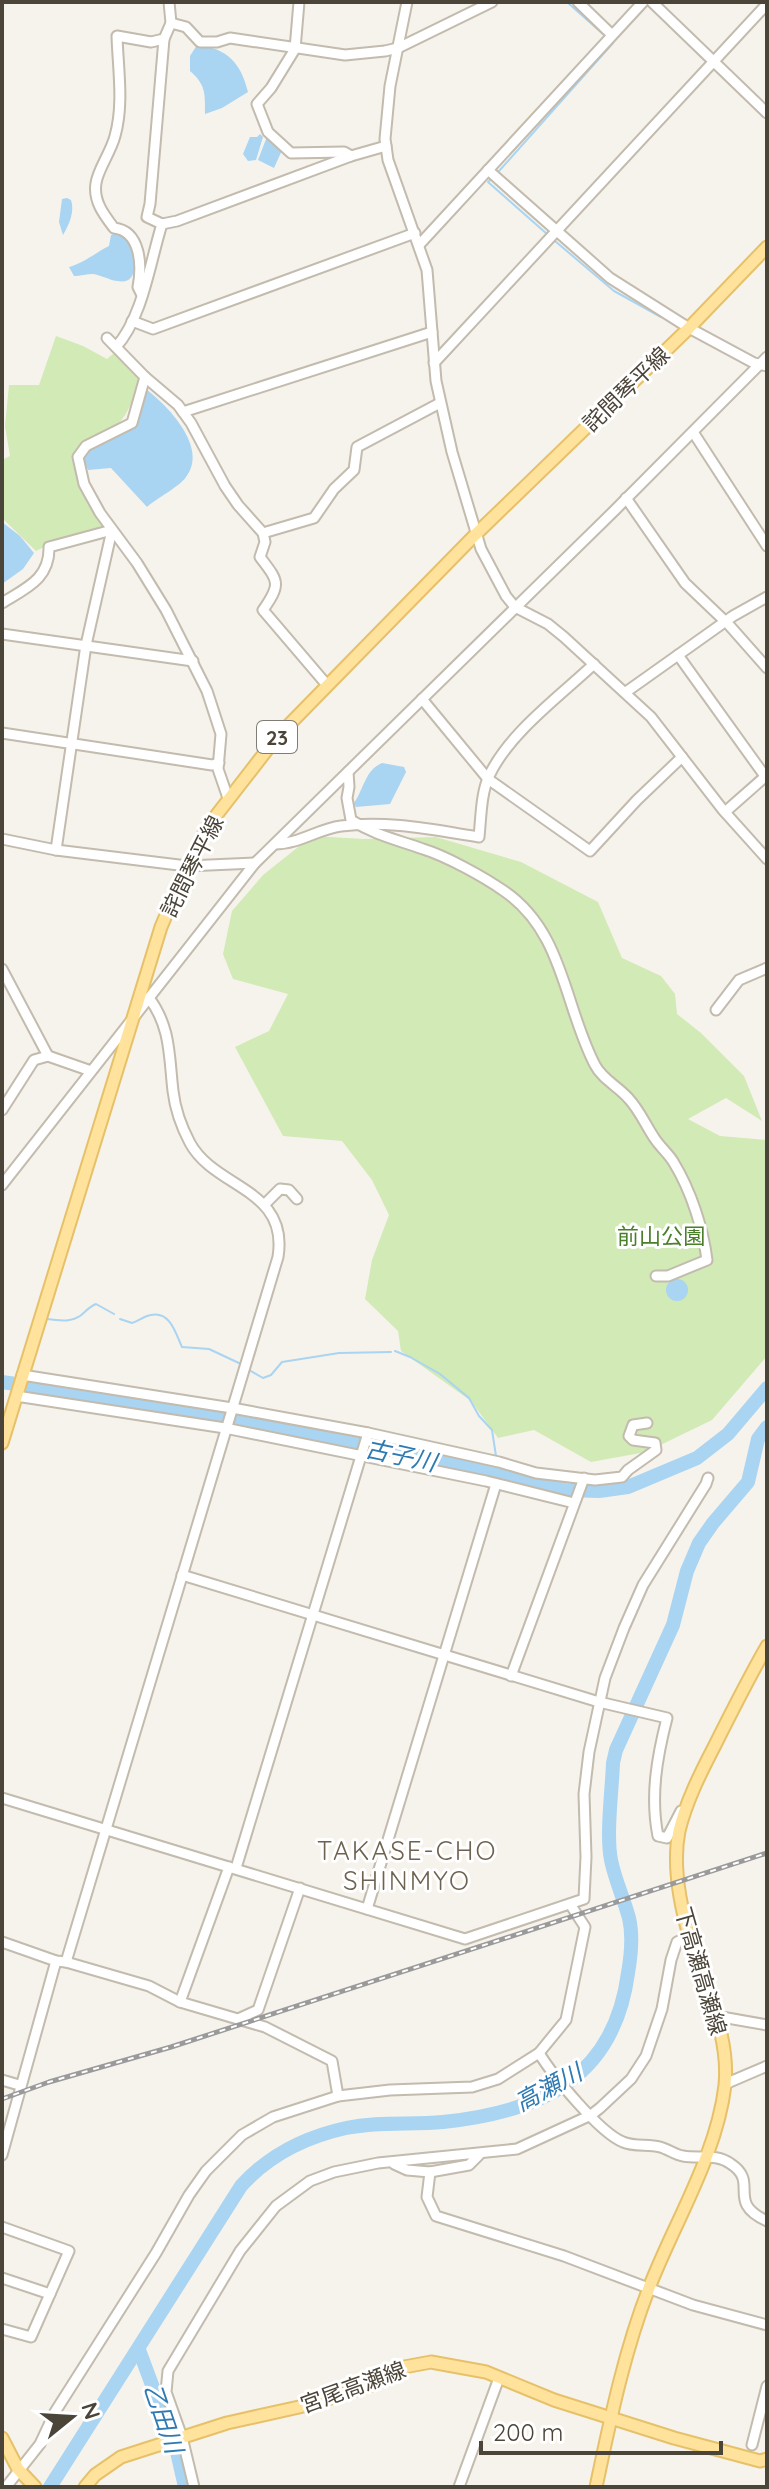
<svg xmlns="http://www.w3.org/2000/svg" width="769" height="2489" viewBox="0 0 769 2489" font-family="Quicksand,'Noto Sans JP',sans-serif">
<rect width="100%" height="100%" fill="#f6f3ec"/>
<g fill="#d2eab5">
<path d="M 56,336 L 83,346 L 107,359 L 114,353 L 140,378 C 126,427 114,429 76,458 L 109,526 L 65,537 L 36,551 L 2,518 L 2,460 L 10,456 L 5,426 L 9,385 L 39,385 Z"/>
<polygon points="312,836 364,839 436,837 521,862 598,902 622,958 661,976 675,994 677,1014 701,1033 744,1076 762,1121 726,1098 688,1119 720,1136 767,1140 767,1356 712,1420 646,1452 591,1462 534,1430 498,1438 471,1401 401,1351 398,1331 365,1299 372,1260 389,1215 372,1180 342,1141 283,1136 235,1047 269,1031 288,994 233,979 223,954 232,911 263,875"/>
</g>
<g fill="#a9d4f2">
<path d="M 197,45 C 227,48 241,63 248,92 L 222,108 L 205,114 C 205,93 206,85 190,71 L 190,56 Z"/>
<polygon points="260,134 263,137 256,160 248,161 243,154 250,137 257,137"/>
<polygon points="268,134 283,148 274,168 258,160"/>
<path d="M 67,198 L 71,200 C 75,211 69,225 63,235 L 59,222 L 62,199 Z"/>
<path d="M 118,232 L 129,237 C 133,252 143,286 117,281 C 109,280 101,275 93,274 C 87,274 80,276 74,276 L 69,267 C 84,263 95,253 109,246 L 111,235 Z"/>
<path d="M 146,389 C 168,406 209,448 186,477 C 179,487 157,498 147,507 L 111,468 L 88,470 L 83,457 L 90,446 L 135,423 Z"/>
<polygon points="2,522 20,536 34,553 23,569 2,584"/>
<path d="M 382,763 L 404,767 L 406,772 L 390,804 L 356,807 L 354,803 C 364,789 365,770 382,763 Z"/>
<circle cx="677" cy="1290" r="11"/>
</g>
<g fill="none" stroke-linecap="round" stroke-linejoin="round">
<g stroke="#a9d4f2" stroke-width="2">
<polyline points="567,2 603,34"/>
<polyline points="499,171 613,43"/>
<polyline points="490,180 488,182 547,234"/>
<polyline points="555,241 614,291 661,317"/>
<path d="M 47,1319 C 59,1320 69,1323 80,1316 C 86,1311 89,1307 96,1304 L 114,1314"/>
<path d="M 120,1319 L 132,1323 C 139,1321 144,1316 151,1315 C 171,1311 176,1335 182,1347 L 209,1349 L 241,1364"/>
<polyline points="395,1351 410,1357 440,1374 469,1398 479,1416 492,1430 496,1456"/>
<polyline points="249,1370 263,1378 271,1375 282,1362 339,1353 391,1352"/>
<polyline points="497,1467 498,1474"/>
</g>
<g stroke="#a9d4f2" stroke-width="14">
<polyline points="2,1382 102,1397 249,1422 443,1461 565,1490 599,1491 628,1487 697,1458 728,1434 767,1388"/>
<polyline points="139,2350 177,2452 185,2487"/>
<path d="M 50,2487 L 241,2186 C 269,2155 305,2137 346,2128 C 378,2121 411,2125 443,2122 C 540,2112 614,2079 628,1973 C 631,1956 633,1935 629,1918 C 624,1899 615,1880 611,1860 C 606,1834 612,1791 613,1763 L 616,1750 L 673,1625 L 687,1571 L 699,1543 L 713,1523 L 748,1482 L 758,1439 L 767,1427"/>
</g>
<g stroke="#c2bbae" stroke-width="13">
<g id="minor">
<polyline points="169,2 171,23 164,39 150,204 147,217 162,224 177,221 351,156 386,146"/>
<polyline points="299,2 295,49 271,88 257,104 268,132 291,153 344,152 351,156"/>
<polyline points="407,2 390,86 385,139 388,160 427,270 436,381 452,452 481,549 506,596 515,607 548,624 564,637 651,717 723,810 767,859"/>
<polyline points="578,2 612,35"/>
<polyline points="652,2 767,113"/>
<polyline points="171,23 186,27 200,42 217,42 230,38 345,55 385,51 398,48 492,2"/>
<polyline points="488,170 610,278 689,328 754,363 767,366"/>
<polyline points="419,245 643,2"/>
<path d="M 142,295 L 138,287 C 142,266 141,231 114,228 C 104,215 93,201 96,183 C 98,169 111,152 115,136 C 124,104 118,69 117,36 L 151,42 L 164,39"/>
<polyline points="132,321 153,329 415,233"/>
<polyline points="107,338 145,377 132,423 86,446 78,457 84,484 100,513 137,563 166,610 207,691 221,734 218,769 228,798"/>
<path d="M 116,347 C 143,317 150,262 162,224"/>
<polyline points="434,363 767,4"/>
<path d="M 145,377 L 178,405 L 191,423 L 225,486 L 238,505 L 263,533 L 265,542 L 260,557 C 278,581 282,583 263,610 L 327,685"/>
<polyline points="183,412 432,332"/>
<polyline points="693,432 767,546"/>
<polyline points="626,498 685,583 729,625 767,668"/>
<polyline points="263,533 314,518 334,489 354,470 357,447 440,403"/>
<path d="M 2,603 C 26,588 50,579 49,547 L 112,530"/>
<polyline points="2,634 193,661"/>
<polyline points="678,655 767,779"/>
<polyline points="626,692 733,616 767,597"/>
<polyline points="422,699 488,779 590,851 637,800 682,757"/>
<polyline points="2,733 212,765 219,763"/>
<path d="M 348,772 L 349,787 L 347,798 L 351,820 C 377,836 395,839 423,849 C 446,856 484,877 504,891 C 564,932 564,1006 595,1065 C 602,1079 619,1087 629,1099 C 640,1111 646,1126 655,1139 C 661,1148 669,1154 674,1163 C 691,1191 703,1228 707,1260 L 668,1276 L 656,1276"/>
<polyline points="725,812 767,775"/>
<polyline points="2,839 56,850 187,866 255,863"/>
<path d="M 275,844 C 299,844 318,829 341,826 C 387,820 434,830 479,837 C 481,818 481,793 489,776 C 509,733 560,696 594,664"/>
<polyline points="56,850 86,645 112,530"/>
<polyline points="2,969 48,1056"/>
<polyline points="716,1010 739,980 767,968"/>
<polyline points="2,1110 34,1060 48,1056 91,1071"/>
<polyline points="2,1185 255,863 616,509 767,357"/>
<polyline points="264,1205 280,1189 289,1190 297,1199"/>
<polyline points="22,1375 232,1408 368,1433 499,1462 536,1473 595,1480 622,1477 628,1470 656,1450 655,1443 633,1440 629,1436 633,1425 647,1423"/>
<polyline points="16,1396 225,1428 486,1481 574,1503"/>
<path d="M 182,1575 L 599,1702 L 667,1718 C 657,1757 650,1796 658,1836 L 667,1838 L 681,1811"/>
<polyline points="511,1676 584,1478"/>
<polyline points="2,1798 465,1939 584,1899 586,1857 584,1794 589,1752 605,1678 624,1628 643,1585 706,1484 708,1478"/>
<polyline points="236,1868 368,1433"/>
<polyline points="367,1909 496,1484"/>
<polyline points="2,1942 56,1961 66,1962 149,1986 180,2002 265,2027 332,2061 338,2096"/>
<path d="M 66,1962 L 278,1257 C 289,1188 215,1189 190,1143 C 182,1128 175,1108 173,1091 C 169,1057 171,1027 149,998"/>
<polyline points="180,2002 229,1867"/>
<polyline points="716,2016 767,2025"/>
<polyline points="238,2019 258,2010 300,1888"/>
<polyline points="539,2053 566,2020 585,1927 570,1904"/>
<polyline points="2,2080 19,2085"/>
<polyline points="725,2084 767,2066"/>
<polyline points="2,2155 56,1961"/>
<polyline points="394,2164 407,2170 430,2172 469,2165 479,2155"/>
<polyline points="430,2172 427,2197 436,2216 564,2256 693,2305 767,2325"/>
<polyline points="2,2227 69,2251 31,2337 2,2329"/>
<polyline points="2,2278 50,2294"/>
<polyline points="752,2445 767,2386"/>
<path d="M 6,2487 L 40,2444 L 55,2412 L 156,2253 L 189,2195 L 206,2171 L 242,2135 L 273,2117 L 338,2096 L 390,2090 L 472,2087 L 498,2079 L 539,2053 C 553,2076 600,2133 623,2142 C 634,2147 648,2144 660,2147 C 668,2149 675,2155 683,2156 C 700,2159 716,2153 731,2164 C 760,2183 725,2202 767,2221"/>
<polyline points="194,2487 182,2437 166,2392 168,2371 240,2251 276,2206 310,2181 334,2172 378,2163 517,2149 591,2115 600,2108 631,2079 646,2056 662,2009 671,1960 677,1942 689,1936"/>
<polyline points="459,2487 499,2378"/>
</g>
</g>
<g stroke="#e6c16a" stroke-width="15">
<g id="major">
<polyline points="2,1443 161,927 187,866 208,826 277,737 475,535 689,328 767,247"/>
<polyline points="2,2438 18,2469 35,2487"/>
<polyline points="85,2487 95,2475 121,2457 227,2423 308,2405 371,2385 404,2367 431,2362 486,2372 554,2400 674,2438 760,2461 767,2459"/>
<path d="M 596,2487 C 610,2421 624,2352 649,2288 C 674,2223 717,2155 725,2085 C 730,2034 704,1986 690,1939 C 680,1905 672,1866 679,1831 C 686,1802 700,1774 714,1747 C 731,1713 748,1679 767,1646"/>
</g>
</g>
<use href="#minor" stroke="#fff" stroke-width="9"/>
<use href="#major" stroke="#ffe39c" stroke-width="11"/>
<g stroke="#9a9a9a" stroke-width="5">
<polyline id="rail" points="2,2099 49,2082 171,2047 767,1853"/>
</g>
<use href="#rail" stroke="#fff" stroke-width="2" stroke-dasharray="6" stroke-linecap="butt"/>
</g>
<g text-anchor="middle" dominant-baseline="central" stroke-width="6" stroke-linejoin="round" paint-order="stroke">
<rect fill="#fff" stroke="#817c74" stroke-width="2" x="257" y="721" width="40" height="32" rx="6"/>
<g font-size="20" font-weight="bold" fill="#4b4439">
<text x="277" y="737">23</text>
</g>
<g font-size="22" fill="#4b4439" stroke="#fff">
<text transform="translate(626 389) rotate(-44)">詫間琴平線</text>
<text transform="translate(192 866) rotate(-63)">詫間琴平線</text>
<text transform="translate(701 1971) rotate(74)">下高瀬高瀬線</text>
<text transform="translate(353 2387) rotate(-20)">宮尾高瀬線</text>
</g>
<g font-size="22" fill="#4a7f2a" stroke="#fff">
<text x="661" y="1236">前山公園</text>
</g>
<g font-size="24" font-style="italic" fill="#2e7ab2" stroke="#fff">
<text transform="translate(401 1455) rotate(12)">古子川</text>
<text transform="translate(548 2087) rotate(-28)">高瀬川</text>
<text transform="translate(164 2418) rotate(71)">乙田川</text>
</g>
<g font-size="26" letter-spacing="2" fill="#6e6250" stroke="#fff">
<text x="407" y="1850">TAKASE-CHO<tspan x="407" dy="30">SHINMYO</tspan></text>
</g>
</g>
<rect width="769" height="2489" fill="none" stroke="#4b4439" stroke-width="8"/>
<g transform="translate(72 2417) rotate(72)" stroke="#ffffff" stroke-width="6" paint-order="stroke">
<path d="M0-6L14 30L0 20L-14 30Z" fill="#4b4439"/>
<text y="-12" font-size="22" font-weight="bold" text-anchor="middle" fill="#4b4439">N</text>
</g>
<path d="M481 2441v12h240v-12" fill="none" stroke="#4b4439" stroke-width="4"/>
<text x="493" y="2441" font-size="24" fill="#4b4439" stroke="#ffffff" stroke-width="6" paint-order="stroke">200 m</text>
</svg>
